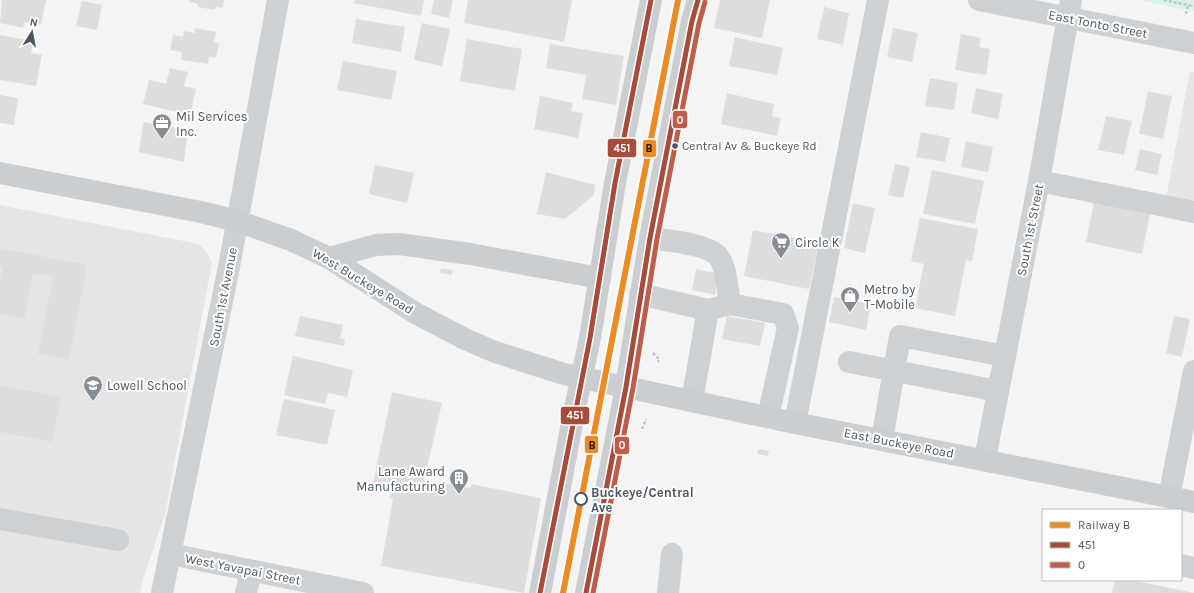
<svg xmlns="http://www.w3.org/2000/svg" width="1194" height="593" viewBox="0 0 1194 593" font-family="Karla,sans-serif">
<rect width="100%" height="100%" fill="#f4f4f4"/>
<g fill="#e6e5e6">
<polygon points="1190,71 1194,72 1194,203 1166,198"/>
<polygon points="0,205 194,243 201,246 208,254 212,262 165,514 143,579 140,593 0,593"/>
</g>
<polygon fill="#d9f2e3" points="1139,0 1194,0 1194,11 1187,10"/>
<g fill="#ddddde">
<polygon points="2,0 46,0 41,25 24,22 23,28 0,23"/>
<polygon points="190,0 224,0 223,8 215,7 215,10 198,7 198,4 189,2"/>
<polygon points="355,0 424,0 421,16 354,3"/>
<polygon points="434,0 453,0 449,18 431,14"/>
<polygon points="468,0 572,0 564,42 464,23"/>
<polygon points="720,0 770,0 762,38 714,28"/>
<polygon points="82,1 102,5 97,30 76,26"/>
<polygon points="824,7 849,13 843,45 817,39"/>
<polygon points="356,19 405,27 401,52 352,43"/>
<polygon points="422,23 450,29 442,66 414,60"/>
<polygon points="195,28 216,32 214,42 219,43 216,58 209,57 208,64 181,60 182,52 170,50 173,35 183,37 184,31 195,33"/>
<polygon points="893,28 918,33 912,62 887,57"/>
<polygon points="961,34 981,38 979,47 990,49 986,75 955,70"/>
<polygon points="0,35 33,41 31,53 42,55 36,86 0,80"/>
<polygon points="735,37 783,48 777,75 729,66"/>
<polygon points="467,39 522,49 515,91 460,81"/>
<polygon points="550,44 624,56 616,105 582,99 586,75 546,68"/>
<polygon points="343,61 397,71 391,100 337,90"/>
<polygon points="170,68 188,72 184,86 196,89 190,115 143,104 149,80 166,84"/>
<polygon points="930,78 958,83 954,110 925,106"/>
<polygon points="976,88 1003,94 998,119 971,113"/>
<polygon points="1148,91 1172,96 1163,139 1139,134"/>
<polygon points="727,93 774,104 772,116 781,118 777,136 721,124"/>
<polygon points="0,95 18,98 14,125 0,123"/>
<polygon points="540,96 573,103 571,111 583,113 578,138 534,129"/>
<polygon points="1106,116 1132,121 1124,155 1098,150"/>
<polygon points="143,122 188,130 184,162 139,152"/>
<polygon points="921,132 950,138 945,162 916,157"/>
<polygon points="966,141 993,147 988,172 961,167"/>
<polygon points="1140,149 1162,154 1157,175 1135,170"/>
<polygon points="895,164 910,167 903,198 888,195"/>
<polygon points="375,165 414,173 407,203 369,194"/>
<polygon points="932,170 984,181 975,224 923,214"/>
<polygon points="546,172 595,185 594,195 565,219 537,214"/>
<polygon points="1094,202 1150,214 1142,254 1086,242"/>
<polygon points="853,203 875,208 865,253 844,248"/>
<polygon points="920,218 978,229 972,261 966,260 955,316 915,308 924,264 911,261"/>
<polygon points="753,230 819,243 809,289 744,276"/>
<polygon points="0,248 87,265 69,360 38,354 53,277 33,273 24,319 0,314 0,281 3,266 0,266"/>
<polygon points="441,268 453,270 452,275 440,273"/>
<polygon points="696,269 719,274 715,295 692,290"/>
<polygon points="834,297 871,304 866,330 829,322"/>
<polygon points="300,316 343,325 340,339 345,339 344,346 295,336"/>
<polygon points="727,316 765,323 760,346 722,339"/>
<polygon points="1174,316 1190,319 1182,357 1166,353"/>
<polygon points="293,356 353,370 347,397 328,393 325,404 284,395"/>
<polygon points="0,385 61,397 52,442 0,432"/>
<polygon points="392,392 442,403 424,480 470,488 471,484 541,498 524,593 381,566 393,499 390,498 391,492 372,488"/>
<polygon points="284,399 335,410 327,445 276,435"/>
<polygon points="758,449 769,451 768,456 757,454"/>
<polygon points="1115,580 1132,580 1194,593 1112,593"/>
</g>
<g fill="none" stroke-linecap="round" stroke-linejoin="round">
<g stroke="#bcc7c4" stroke-width="2.5" stroke-dasharray="3 2" stroke-linecap="butt">
<polyline points="1164,0 1188,5"/>
<polyline points="1186,14 1188,5 1194,6"/>
<polyline points="653,353 659,359 658,362"/>
<polyline points="642,429 646,419"/>
</g>
<g stroke="#ced0d2" stroke-width="22">
<polyline points="979,0 1194,43"/>
<polyline points="1039,181 1194,212"/>
<path d="M 650,238 C 668,241 706,243 718,256 C 726,265 728,292 730,304"/>
<polyline points="640,294 708,310 692,401"/>
<polyline points="708,310 730,304 783,314 788,328 768,417"/>
<polyline points="849,362 998,391"/>
<polyline points="795,423 878,0"/>
<polyline points="882,440 900,336 1005,356"/>
<polyline points="985,459 1039,181 1071,0"/>
<polyline points="1169,497 1194,371"/>
<polyline points="0,519 118,540"/>
<polyline points="170,554 363,593"/>
<polyline points="1181,565 1194,568"/>
<polyline points="162,593 228,272 278,0"/>
<polyline points="246,593 251,571"/>
<polyline points="668,593 672,554"/>
</g>
<g stroke="#caced1" stroke-width="22">
<polyline points="0,173 201,212 237,221 291,240 329,258 417,314 465,339 495,352 564,374 795,423 1194,502"/>
<polyline points="329,258 376,245 399,244 470,254 600,278"/>
<polyline points="540,593 573,418 590,338 615,183 651,0"/>
<polyline points="586,593 626,387 650,238 692,21 698,0"/>
</g>
<g stroke="#fff" stroke-width="8">
<g id="bus-1">
<polyline points="540,593 590,338 615,183 651,0"/>
<polyline points="586,593 626,387 650,238 692,21 698,0"/>
</g>
</g>
<g stroke="#fff" stroke-width="8">
<polyline id="bus-2" points="593,593 633,388 657,239 699,23 705,2"/>
</g>
<use href="#bus-1" stroke="#a74b3a" stroke-width="5"/>
<use href="#bus-2" stroke="#be5d49" stroke-width="5"/>
<g stroke="#fff" stroke-width="9">
<polyline id="rail-1" points="563,593 678,0"/>
</g>
<use href="#rail-1" stroke="#ec8a23" stroke-width="6"/>
</g>
<defs>
<g id="office-pin" transform="scale(1)"><path d="M0 17L-7.5 6A9.5 9.5 0 1 1 7.5 6Z" fill="#868d94" stroke="#fff"/><path d="M-6-3h4V-5.5h4V-3h4V5H-6ZM-1-4.5V-3h2v-1.5ZM-6 0V1H6V0Z" fill="#fff"/></g>
<g id="supermarket-pin" transform="scale(1)"><path d="M0 17L-7.5 6A9.5 9.5 0 1 1 7.5 6Z" fill="#868d94" stroke="#fff"/><path d="M-6-5.5h2.5l.6 2H6L4.5 2H-2.5L-4.4-4H-6ZM-1.5 3.2a1.3 1.3 0 1 0 .1 0ZM3 3.2a1.3 1.3 0 1 0 .1 0Z" fill="#fff"/></g>
<g id="shop-pin" transform="scale(1)"><path d="M0 17L-7.5 6A9.5 9.5 0 1 1 7.5 6Z" fill="#868d94" stroke="#fff"/><path d="M-5-2.5h2.3a2.7 3.5 0 0 1 5.4 0H5L5.5 6h-11ZM-1.5-2.5h3a1.5 2.3 0 0 0-3 0Z" fill="#fff"/></g>
<g id="school-pin" transform="scale(1)"><path d="M0 17L-7.5 6A9.5 9.5 0 1 1 7.5 6Z" fill="#868d94" stroke="#fff"/><path d="M0-5L7-2L0 1L-7-2ZM-4 1L0 2.5L4 1V4Q0 6-4 4Z" fill="#fff"/></g>
<g id="building-pin" transform="scale(1)"><path d="M0 17L-7.5 6A9.5 9.5 0 1 1 7.5 6Z" fill="#868d94" stroke="#fff"/><path d="M-4-6H4V6H1V3H-1V6H-4ZM-2.5-4.3h1.7v1.8h-1.7ZM.8-4.3h1.7v1.8H.8ZM-2.5-1h1.7V.8h-1.7ZM.8-1h1.7V.8H.8Z" fill="#fff"/></g>
</defs>
<g fill-rule="evenodd">
<use href="#office-pin" x="162" y="123"/>
<use href="#supermarket-pin" x="781" y="242"/>
<use href="#shop-pin" x="850" y="296"/>
<use href="#school-pin" x="93" y="385"/>
<use href="#building-pin" x="459" y="478"/>
</g>
<circle fill="#4a5661" stroke="#fff" stroke-width="1.5" cx="675" cy="146" r="3.5"/>
<circle fill="#fff" stroke="#4a5661" stroke-width="2" cx="581" cy="499" r="6"/>
<g text-anchor="middle" dominant-baseline="central" stroke-width="4" stroke-linejoin="round" paint-order="stroke">
<g font-size="12" fill="#4a5661" stroke="#fff" text-anchor="start">
<text x="682" y="146">Central Av &amp; Buckeye Rd</text>
</g>
<g font-size="13" fill="#4a5661" stroke="#fff">
<text transform="translate(1098 24) rotate(11)">East Tonto Street</text>
<text transform="translate(1030 230) rotate(-79)">South 1st Street</text>
<text transform="translate(363 281) rotate(31)">West Buckeye Road</text>
<text transform="translate(223 297) rotate(-79)">South 1st Avenue</text>
<text transform="translate(899 443) rotate(11)">East Buckeye Road</text>
<text transform="translate(243 569) rotate(11)">West Yavapai Street</text>
</g>
<g font-size="13" fill="#4a5661" stroke="#fff" text-anchor="start">
<text x="176" y="116">Mil Services<tspan x="176" dy="15">Inc.</tspan></text>
<text x="795" y="242">Circle K</text>
<text x="864" y="289">Metro by<tspan x="864" dy="15">T-Mobile</tspan></text>
<text x="107" y="385">Lowell School</text>
<text x="445" y="471" text-anchor="end">Lane Award<tspan x="445" dy="15">Manufacturing</tspan></text>
</g>
<g font-size="13" font-weight="bold" fill="#4a5661" stroke="#fff" text-anchor="start">
<text x="591" y="492">Buckeye/Central<tspan x="591" dy="15">Ave</tspan></text>
</g>
</g>
<g stroke="#fff" stroke-width="1.5">
<rect x="672" y="110" width="16" height="19" rx="4" fill="#be5d49"/>
<rect x="607" y="138" width="30" height="20" rx="4" fill="#a74b3a"/>
<rect x="642" y="139" width="15" height="19" rx="4" fill="#ec8a23"/>
<rect x="560" y="406" width="30" height="19" rx="4" fill="#a74b3a"/>
<rect x="584" y="435" width="15" height="19" rx="4" fill="#ec8a23"/>
<rect x="614" y="436" width="16" height="19" rx="4" fill="#be5d49"/>
</g>
<g font-size="11" text-anchor="middle" font-weight="bold" fill="#fff">
<text x="680" y="124">0</text>
<text x="622" y="152">451</text>
<text x="575" y="419">451</text>
<text x="622" y="449">0</text>
</g>
<g font-size="11" text-anchor="middle" font-weight="bold" fill="#111">
<text x="649" y="152">B</text>
<text x="592" y="449">B</text>
</g>
<rect x="1042" y="509" width="140" height="72" fill="#ffffff" stroke="#b7bbc0"/>
<rect x="1050" y="522" width="20" height="6" fill="#ec8a23" stroke="#b7bbc0"/>
<text x="1078" y="529" font-size="12" fill="#4a5661">Railway B</text>
<rect x="1050" y="542" width="20" height="6" fill="#a74b3a" stroke="#b7bbc0"/>
<text x="1078" y="549" font-size="12" fill="#4a5661">451</text>
<rect x="1050" y="562" width="20" height="6" fill="#be5d49" stroke="#b7bbc0"/>
<text x="1078" y="569" font-size="12" fill="#4a5661">0</text>
<g transform="translate(32 32) rotate(11)" stroke="#ffffff" stroke-width="3" paint-order="stroke">
<path d="M0-3L7 15L0 10L-7 15Z" fill="#4a5661"/>
<text y="-6" font-size="11" font-weight="bold" text-anchor="middle" fill="#4a5661">N</text>
</g>
</svg>
